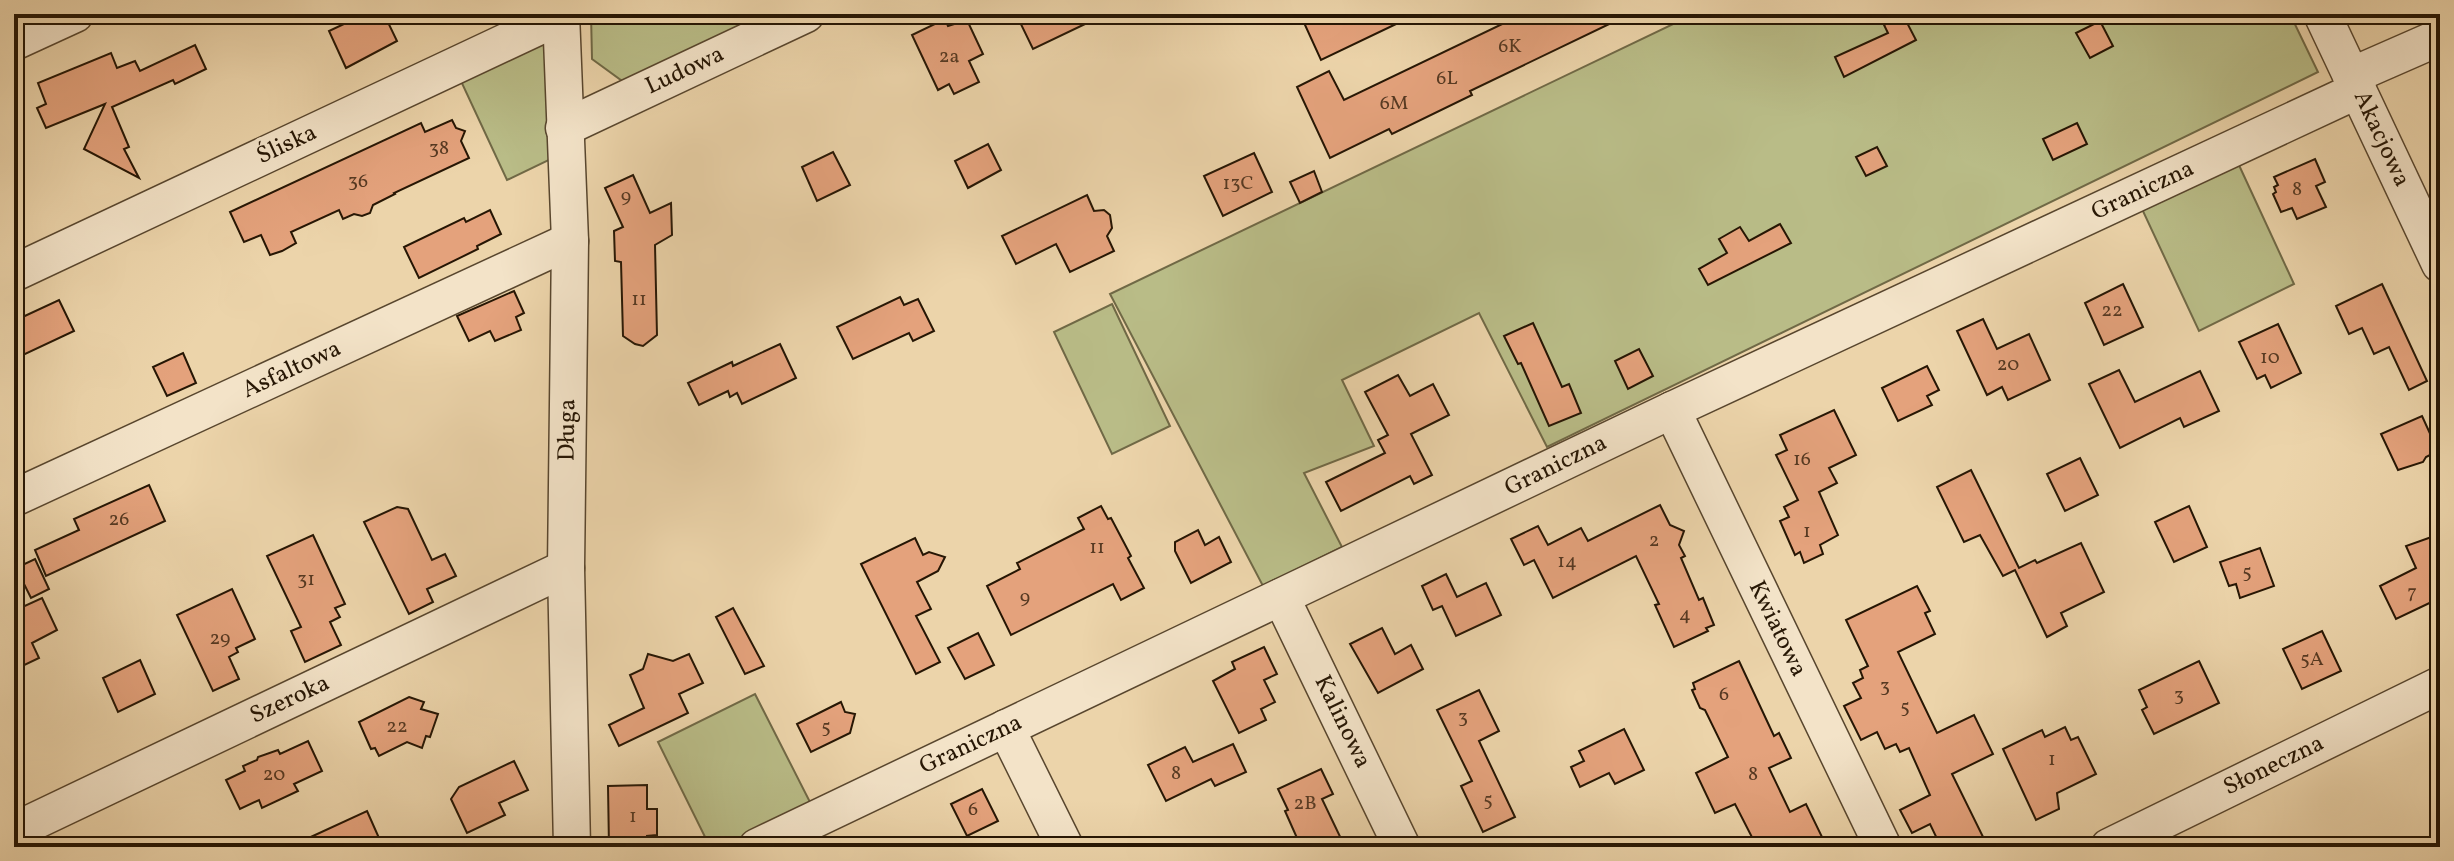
<svg xmlns="http://www.w3.org/2000/svg" width="2454" height="861" viewBox="0 0 2454 861" font-family="Vollkorn,serif">
<rect width="100%" height="100%" fill="#ecd4aa"/>
<filter id="stains"><feTurbulence type="fractalNoise" baseFrequency=".0025" numOctaves="4"/><feColorMatrix values="0 0 0 0 .2 0 0 0 0 .09 0 0 0 0 .02 0 0 0 .5 -.17"/></filter>
<radialGradient id="worn" r=".72"><stop offset=".6" stop-color="#630" stop-opacity="0"/><stop offset="1" stop-color="#630" stop-opacity=".3"/></radialGradient>
<g fill="#b9bc87" stroke="#706946" stroke-width="2">
<polygon points="591,14 771,14 625,83 592,59"/>
<polygon points="1694,14 2290,14 2318,72 1547,447 1479,313 1342,380 1374,446 1304,473 1342,547 1263,586 1110,294"/>
<polygon points="544,38 551,159 507,180 460,79"/>
<polygon points="2238,163 2294,284 2199,331 2142,209"/>
<polygon points="1112,304 1170,426 1112,454 1054,332"/>
<polygon points="755,694 812,806 728,847 710,847 658,742"/>
</g>
<g fill="#e4a27c" stroke="#261604" stroke-width="2">
<polygon points="365,14 384,14 397,41 346,68 329,31"/>
<polygon points="1016,14 1106,14 1033,49"/>
<polygon points="1300,14 1417,14 1321,60"/>
<polygon points="1523,14 1630,14 1470,91 1472,95 1392,134 1389,129 1330,158 1297,87 1329,71 1344,100"/>
<polygon points="1903,15 1916,40 1844,77 1835,57 1888,33 1884,25"/>
<polygon points="945,19 948,26 967,20 983,54 969,61 979,82 954,94 949,84 938,90 912,35"/>
<polygon points="2100,21 2113,46 2090,58 2076,33"/>
<polygon points="195,45 206,69 175,84 173,80 112,107 129,147 124,149 139,178 84,149 105,104 46,128 37,108 46,104 38,83 111,53 117,68 135,61 140,71"/>
<polygon points="452,120 456,128 465,131 461,141 469,158 394,193 395,194 373,205 370,213 362,216 354,214 343,219 339,210 291,232 296,243 282,251 270,255 261,235 244,242 230,212 421,123 425,132"/>
<polygon points="2077,123 2087,144 2053,160 2043,139"/>
<polygon points="988,144 1001,170 968,188 955,161"/>
<polygon points="1877,147 1887,166 1866,176 1856,157"/>
<polygon points="833,152 850,185 817,201 802,167"/>
<polygon points="1254,153 1272,192 1223,216 1204,176"/>
<polygon points="2315,159 2325,182 2316,186 2326,207 2297,219 2292,208 2281,212 2273,194 2276,192 2274,187 2278,185 2274,177"/>
<polygon points="1314,171 1322,192 1300,203 1290,182"/>
<polygon points="633,175 650,213 671,203 672,235 655,245 657,335 643,346 635,344 623,336 621,262 615,261 614,231 623,227 605,188"/>
<polygon points="1087,195 1094,211 1104,210 1110,215 1112,228 1107,236 1114,251 1070,272 1056,244 1016,264 1002,236"/>
<polygon points="490,210 501,234 477,246 478,249 419,278 404,247 464,218 466,222"/>
<polygon points="1780,224 1791,243 1708,285 1699,269 1727,253 1719,239 1740,227 1749,241"/>
<polygon points="2123,284 2143,327 2104,345 2085,303"/>
<polygon points="2382,284 2427,381 2409,390 2389,347 2374,354 2362,328 2349,334 2336,306"/>
<polygon points="514,291 524,313 516,317 521,330 495,341 490,331 469,341 457,316"/>
<polygon points="900,297 904,305 918,299 934,331 913,341 909,333 853,359 837,327"/>
<polygon points="59,300 74,331 23,355 14,336 14,321"/>
<polygon points="1983,319 1997,349 2029,334 2050,380 2008,400 2002,387 1987,395 1957,331"/>
<polygon points="1533,323 1562,387 1569,384 1581,413 1549,426 1521,363 1518,364 1504,336"/>
<polygon points="2278,324 2301,373 2271,388 2265,375 2257,379 2239,342"/>
<polygon points="780,344 796,378 742,404 737,393 730,397 728,391 699,405 688,383 732,362 733,366"/>
<polygon points="1639,349 1653,376 1628,389 1615,361"/>
<polygon points="183,353 196,383 167,396 153,367"/>
<polygon points="1927,366 1939,390 1927,396 1932,405 1898,421 1882,388"/>
<polygon points="2119,370 2135,402 2200,371 2219,411 2184,427 2180,418 2120,448 2089,384"/>
<polygon points="1398,375 1410,396 1433,384 1449,415 1411,434 1432,475 1414,484 1410,476 1341,511 1326,482 1385,453 1378,440 1388,435 1365,392"/>
<polygon points="1834,410 1856,455 1829,468 1837,483 1819,492 1838,535 1820,545 1823,554 1804,563 1800,552 1795,555 1780,521 1789,517 1784,507 1798,500 1776,455 1787,450 1780,435"/>
<polygon points="2422,416 2438,451 2426,457 2423,462 2398,470 2381,434"/>
<polygon points="2080,458 2098,495 2065,511 2047,474"/>
<polygon points="1971,470 2019,568 2035,560 2037,563 2081,543 2104,592 2061,613 2067,626 2047,637 2015,570 2003,576 1980,535 1964,542 1937,487"/>
<polygon points="149,485 165,521 46,576 35,550 79,530 74,519"/>
<polygon points="1660,505 1670,525 1684,531 1679,545 1685,556 1681,558 1699,600 1703,598 1714,625 1706,628 1708,631 1674,647 1655,605 1659,604 1636,556 1553,598 1534,560 1524,565 1511,539 1538,526 1548,545 1581,528 1588,541"/>
<polygon points="1101,506 1108,519 1111,518 1131,556 1128,558 1144,588 1121,600 1113,584 1011,635 987,586 1020,569 1017,563 1084,529 1078,518"/>
<polygon points="2189,506 2207,547 2174,562 2155,522"/>
<polygon points="397,507 408,509 432,560 445,554 456,576 427,589 433,602 409,614 364,522"/>
<polygon points="1198,530 1205,545 1219,537 1231,562 1191,583 1175,551 1175,542"/>
<polygon points="2440,534 2440,598 2396,619 2380,586 2416,568 2406,546"/>
<polygon points="313,535 345,604 335,608 340,617 330,622 341,645 305,662 291,631 301,627 267,556"/>
<polygon points="915,538 923,555 929,552 945,557 938,571 917,582 931,609 916,616 940,662 916,674 861,564"/>
<polygon points="2260,548 2274,586 2240,598 2236,584 2229,586 2220,562"/>
<polygon points="35,559 49,589 31,598 16,568"/>
<polygon points="1446,574 1457,597 1486,583 1501,615 1456,636 1442,606 1433,610 1422,586"/>
<polygon points="1917,586 1930,611 1925,613 1935,634 1898,652 1937,733 1974,715 1993,754 1952,774 1988,847 1941,847 1930,824 1912,833 1900,810 1930,795 1909,748 1900,752 1896,744 1885,749 1877,732 1861,740 1844,706 1861,698 1853,683 1863,678 1860,670 1868,666 1846,620"/>
<polygon points="232,589 255,639 236,648 238,652 229,657 239,679 213,691 177,615"/>
<polygon points="42,598 57,630 32,643 39,658 14,670 14,607 16,610"/>
<polygon points="733,608 764,666 745,674 716,617"/>
<polygon points="1382,628 1395,654 1411,645 1423,669 1378,693 1350,644"/>
<polygon points="2322,631 2341,671 2302,689 2283,649"/>
<polygon points="978,633 994,665 965,679 948,648"/>
<polygon points="1264,647 1277,674 1264,680 1275,702 1261,709 1266,720 1239,733 1213,681 1235,669 1232,662"/>
<polygon points="648,654 673,661 689,654 703,683 679,694 688,713 619,746 609,725 644,708 630,675 643,669"/>
<polygon points="140,660 155,694 118,712 103,678"/>
<polygon points="1739,661 1774,736 1779,733 1791,758 1769,768 1790,812 1806,804 1823,839 1807,847 1757,847 1735,804 1715,813 1696,773 1728,757 1705,710 1700,708 1692,690 1695,689 1693,683"/>
<polygon points="2199,661 2219,703 2154,734 2142,710 2147,707 2139,690"/>
<polygon points="1479,690 1499,731 1479,741 1515,817 1483,832 1461,786 1472,781 1437,710"/>
<polygon points="409,697 424,702 421,709 438,714 430,737 426,736 422,748 407,742 379,756 375,748 371,749 359,722"/>
<polygon points="841,702 845,712 855,714 850,733 811,752 797,724"/>
<polygon points="2065,727 2071,740 2078,737 2096,774 2057,793 2059,809 2036,820 2003,749 2042,730 2045,737"/>
<polygon points="1624,729 1644,770 1615,784 1609,773 1580,787 1571,767 1584,761 1579,751"/>
<polygon points="308,741 322,771 294,784 298,791 262,808 259,800 240,809 226,780 245,771 243,766 257,760 258,757 278,750 280,754"/>
<polygon points="1233,744 1246,772 1215,786 1211,779 1166,801 1148,765 1185,747 1193,762"/>
<polygon points="514,761 528,790 499,803 505,815 467,833 451,799 459,787"/>
<polygon points="1321,769 1333,794 1322,799 1345,847 1301,847 1285,811 1288,810 1278,789"/>
<polygon points="647,785 647,809 657,809 657,835 647,836 647,847 609,847 608,786"/>
<polygon points="982,789 998,821 967,836 951,804"/>
<polygon points="367,811 383,847 289,847"/>
</g>
<g fill="none" stroke-linecap="round" stroke-linejoin="round">
<g stroke="#58462e" stroke-width="39">
<g id="minor">
<polyline points="561,14 570,241 566,568 572,847"/>
<polyline points="2322,14 2440,264"/>
<polyline points="14,42 75,14"/>
<polyline points="2351,76 2440,37"/>
<polyline points="564,128 806,14"/>
<polyline points="14,273 561,16"/>
<polyline points="1672,410 1883,847"/>
<polyline points="14,498 570,241"/>
<polyline points="1281,597 1402,847"/>
<polyline points="1006,728 1065,847"/>
<polyline points="14,831 566,568"/>
<polyline points="757,847 1672,410 2358,90"/>
<polyline points="2109,847 2440,685"/>
</g>
</g>
<use href="#minor" stroke="#f3e3c8" stroke-width="36"/>
</g>
<g text-anchor="middle" dominant-baseline="central" stroke-width="7" stroke-linejoin="round" paint-order="stroke">
<g font-size="20" fill="#563922">
<text x="1510" y="47">6K</text>
<text x="949" y="57">2a</text>
<text x="1447" y="79">6L</text>
<text x="1394" y="104">6M</text>
<text x="439" y="149">38</text>
<text x="358" y="182">36</text>
<text x="1238" y="184">13C</text>
<text x="2297" y="190">8</text>
<text x="626" y="197">9</text>
<text x="639" y="300">11</text>
<text x="2112" y="311">22</text>
<text x="2270" y="358">10</text>
<text x="2008" y="365">20</text>
<text x="1802" y="460">16</text>
<text x="119" y="520">26</text>
<text x="1807" y="532">1</text>
<text x="1654" y="541">2</text>
<text x="1097" y="548">11</text>
<text x="1567" y="562">14</text>
<text x="2247" y="573">5</text>
<text x="306" y="580">31</text>
<text x="2412" y="593">7</text>
<text x="1025" y="598">9</text>
<text x="1685" y="615">4</text>
<text x="220" y="639">29</text>
<text x="2312" y="660">5A</text>
<text x="1885" y="687">3</text>
<text x="1724" y="695">6</text>
<text x="2179" y="696">3</text>
<text x="1905" y="708">5</text>
<text x="1463" y="718">3</text>
<text x="397" y="727">22</text>
<text x="826" y="728">5</text>
<text x="2052" y="760">1</text>
<text x="1176" y="774">8</text>
<text x="274" y="775">20</text>
<text x="1753" y="775">8</text>
<text x="1488" y="801">5</text>
<text x="1305" y="804">2B</text>
<text x="973" y="810">6</text>
<text x="633" y="817">1</text>
</g>
<g font-size="24" fill="#261604" stroke="#f3e3c8">
<text transform="translate(685 71) rotate(-25)">Ludowa</text>
<text transform="translate(2381 139) rotate(65)">Akacjowa</text>
<text transform="translate(287 145) rotate(-25)">Śliska</text>
<text transform="translate(2143 191) rotate(-25)">Graniczna</text>
<text transform="translate(292 370) rotate(-25)">Asfaltowa</text>
<text transform="translate(568 430) rotate(-89)">Długa</text>
<text transform="translate(1556 466) rotate(-26)">Graniczna</text>
<text transform="translate(1777 629) rotate(64)">Kwiatowa</text>
<text transform="translate(290 700) rotate(-25)">Szeroka</text>
<text transform="translate(1342 722) rotate(64)">Kalinowa</text>
<text transform="translate(971 745) rotate(-25)">Graniczna</text>
<text transform="translate(2274 766) rotate(-26)">Słoneczna</text>
</g>
</g>
<rect width="2454" height="861" fill="none" stroke="#ecd4aa" stroke-width="48"/>
<rect x="16" y="16" width="2422" height="829" fill="none" stroke="#261604" stroke-width="4"/>
<rect x="24" y="24" width="2406" height="813" fill="none" stroke="#261604" stroke-width="2"/>
<rect width="100%" height="100%" filter="url(#stains)"/>
<rect width="100%" height="100%" fill="url(#worn)"/>
</svg>
